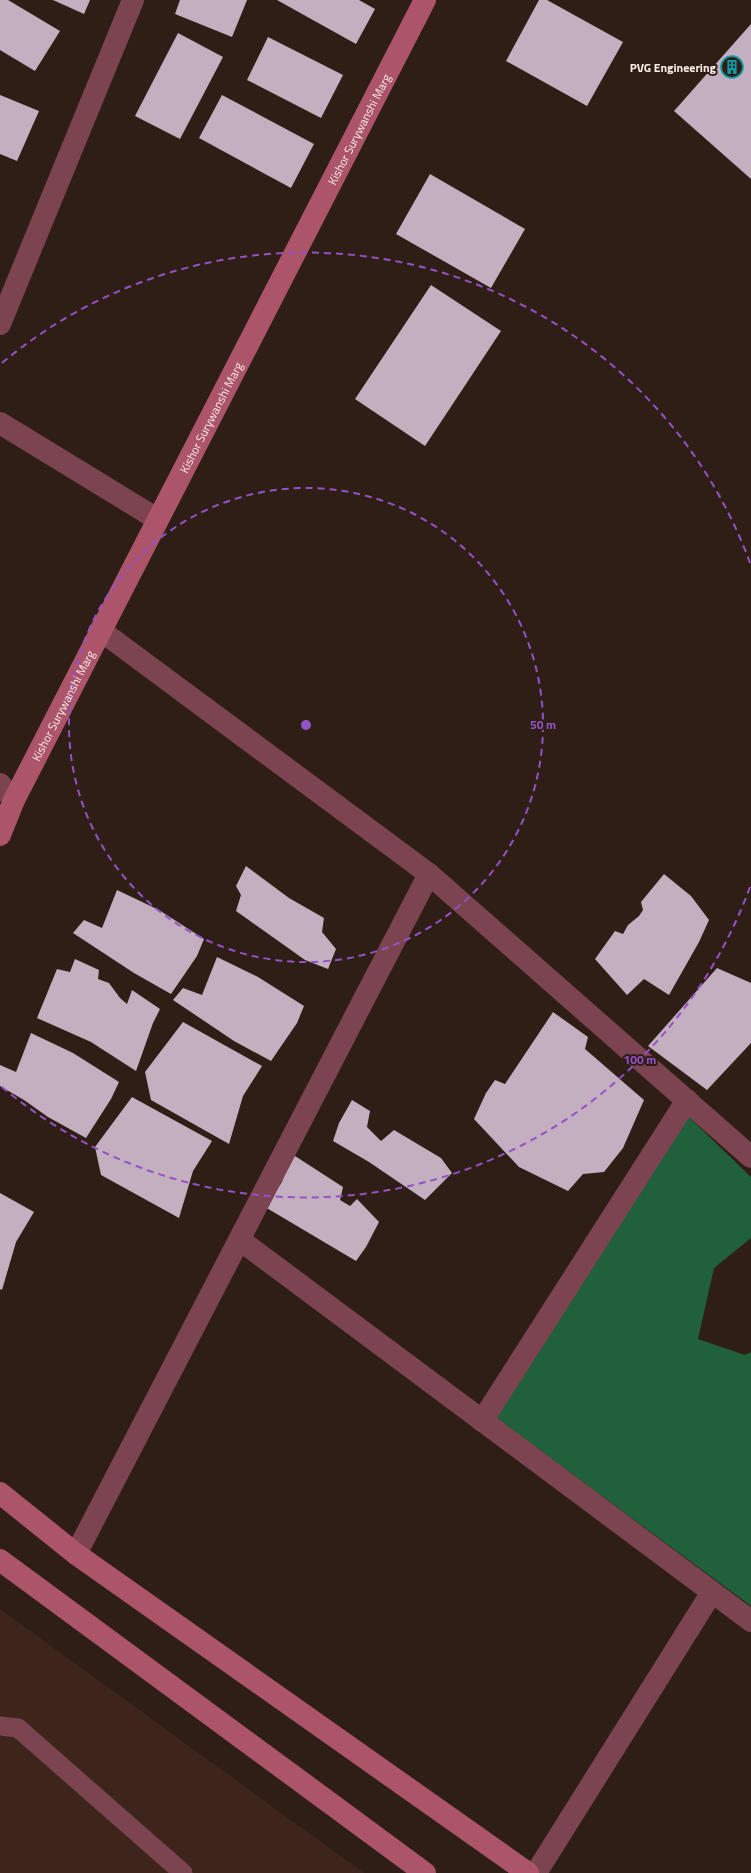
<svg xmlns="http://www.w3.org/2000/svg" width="751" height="1873" viewBox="0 0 751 1873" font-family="'Titillium Web',sans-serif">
<rect width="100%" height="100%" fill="#2f1e16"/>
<polygon fill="#3d251b" points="0,1609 364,1873 0,1873"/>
<polygon fill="#20603b" points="688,1116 751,1177 751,1238 714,1268 698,1339 745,1355 751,1352 751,1606 488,1412"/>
<g fill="#c3afbf">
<polygon points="0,0 8,0 60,31 35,71 0,50"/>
<polygon points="53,0 90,0 84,14"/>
<polygon points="180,0 247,0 232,37 175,14"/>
<polygon points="277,0 359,0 375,9 356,44"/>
<polygon points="539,0 547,0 623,42 587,106 506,61"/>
<polygon points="751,24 751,179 674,111"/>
<polygon points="178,33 223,57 180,139 135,116"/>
<polygon points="268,37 343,75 321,118 247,80"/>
<polygon points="0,95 39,111 17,161 0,154"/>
<polygon points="222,95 314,144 291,188 199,138"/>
<polygon points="430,174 525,229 491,288 396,234"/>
<polygon points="431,285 501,331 425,446 355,399"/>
<polygon points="246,866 289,898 324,918 322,932 336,949 328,969 305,960 236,911 241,895 236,886"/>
<polygon points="664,874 691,896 709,920 699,942 669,995 644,979 627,995 595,959 615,931 623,934 628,925 639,916 643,910 641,902"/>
<polygon points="117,890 159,910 204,939 197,956 171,994 134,973 73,933 84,920 102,928"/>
<polygon points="217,957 258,977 304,1006 297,1023 271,1061 234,1041 173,1000 183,988 202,995"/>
<polygon points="75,959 99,970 98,979 109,983 120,998 127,1004 132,990 160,1009 153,1023 136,1071 91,1042 37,1018 57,969 70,972"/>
<polygon points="717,968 751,983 751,1043 707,1090 648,1046"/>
<polygon points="553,1012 588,1037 585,1049 644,1100 623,1148 604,1172 583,1174 568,1191 519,1167 474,1119 486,1093 495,1080 505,1084"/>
<polygon points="183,1022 262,1066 243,1096 229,1144 151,1100 145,1072"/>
<polygon points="31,1033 73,1053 119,1082 111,1099 86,1138 48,1117 24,1100 0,1086 0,1065 16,1072"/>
<polygon points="132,1097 212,1141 193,1171 179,1218 101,1175 95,1147"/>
<polygon points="352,1100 370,1111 367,1127 381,1141 394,1130 441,1158 452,1173 425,1200 369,1162 333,1141 339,1123"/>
<polygon points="295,1156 343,1187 340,1200 350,1206 357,1199 379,1222 366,1247 356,1261 265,1207 282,1182 286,1170"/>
<polygon points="0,1193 34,1212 16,1242 2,1290 0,1289"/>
</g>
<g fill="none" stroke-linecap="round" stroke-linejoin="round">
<polyline stroke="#7b4450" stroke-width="19" points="0,1726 18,1728 183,1873"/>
<g stroke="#7b4450" stroke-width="22">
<polyline points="0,324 133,0"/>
<polyline points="0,423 157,519"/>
<polyline points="100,630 429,874 751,1157"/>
<polyline points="0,784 14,800"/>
<polyline points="240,1240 751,1621"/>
<polyline points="482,1421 687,1100"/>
<polyline points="76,1554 429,874"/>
<polyline points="536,1873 712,1592"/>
</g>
<g stroke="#ac5469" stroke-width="22">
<path id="s1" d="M 0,835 L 14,800 L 425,0"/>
<polyline points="0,1493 76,1554 528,1873"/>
<polyline points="0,1560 425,1873"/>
</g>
</g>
<g fill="none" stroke="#9452c7" stroke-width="2" stroke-dasharray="7 5">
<circle cx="306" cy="725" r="237"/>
<path d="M750 887A473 473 0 0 1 2 1087M2 363A473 473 0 0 1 750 563"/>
</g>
<defs>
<g id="building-ring" transform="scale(1.15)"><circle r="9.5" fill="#2f1e16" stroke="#0f9aa8" stroke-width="1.5"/><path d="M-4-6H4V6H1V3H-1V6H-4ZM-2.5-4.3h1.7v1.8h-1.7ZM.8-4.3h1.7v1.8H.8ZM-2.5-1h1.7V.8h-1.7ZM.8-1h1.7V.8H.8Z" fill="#0f9aa8"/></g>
</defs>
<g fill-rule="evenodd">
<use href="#building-ring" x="732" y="67"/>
</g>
<g text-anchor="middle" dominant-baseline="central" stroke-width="4" stroke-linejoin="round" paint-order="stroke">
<g font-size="12" font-weight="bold" fill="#f9ece7" stroke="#2f1e16" text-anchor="end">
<text x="716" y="67">PVG Engineering</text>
</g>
<g font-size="12" fill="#f9ece7" stroke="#2f1e16">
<text stroke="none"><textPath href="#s1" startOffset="792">Kishor Surywanshi Marg</textPath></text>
<text stroke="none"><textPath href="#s1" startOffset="468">Kishor Surywanshi Marg</textPath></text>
<text stroke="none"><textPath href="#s1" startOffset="144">Kishor Surywanshi Marg</textPath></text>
</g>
</g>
<circle cx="306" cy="725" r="6" fill="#9452c7" stroke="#2f1e16" stroke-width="2"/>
<g font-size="12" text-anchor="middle" font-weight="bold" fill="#9452c7" stroke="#2f1e16" stroke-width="4" stroke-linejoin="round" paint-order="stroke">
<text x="543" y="729">50 m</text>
<text x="640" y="1064">100 m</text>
</g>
</svg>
